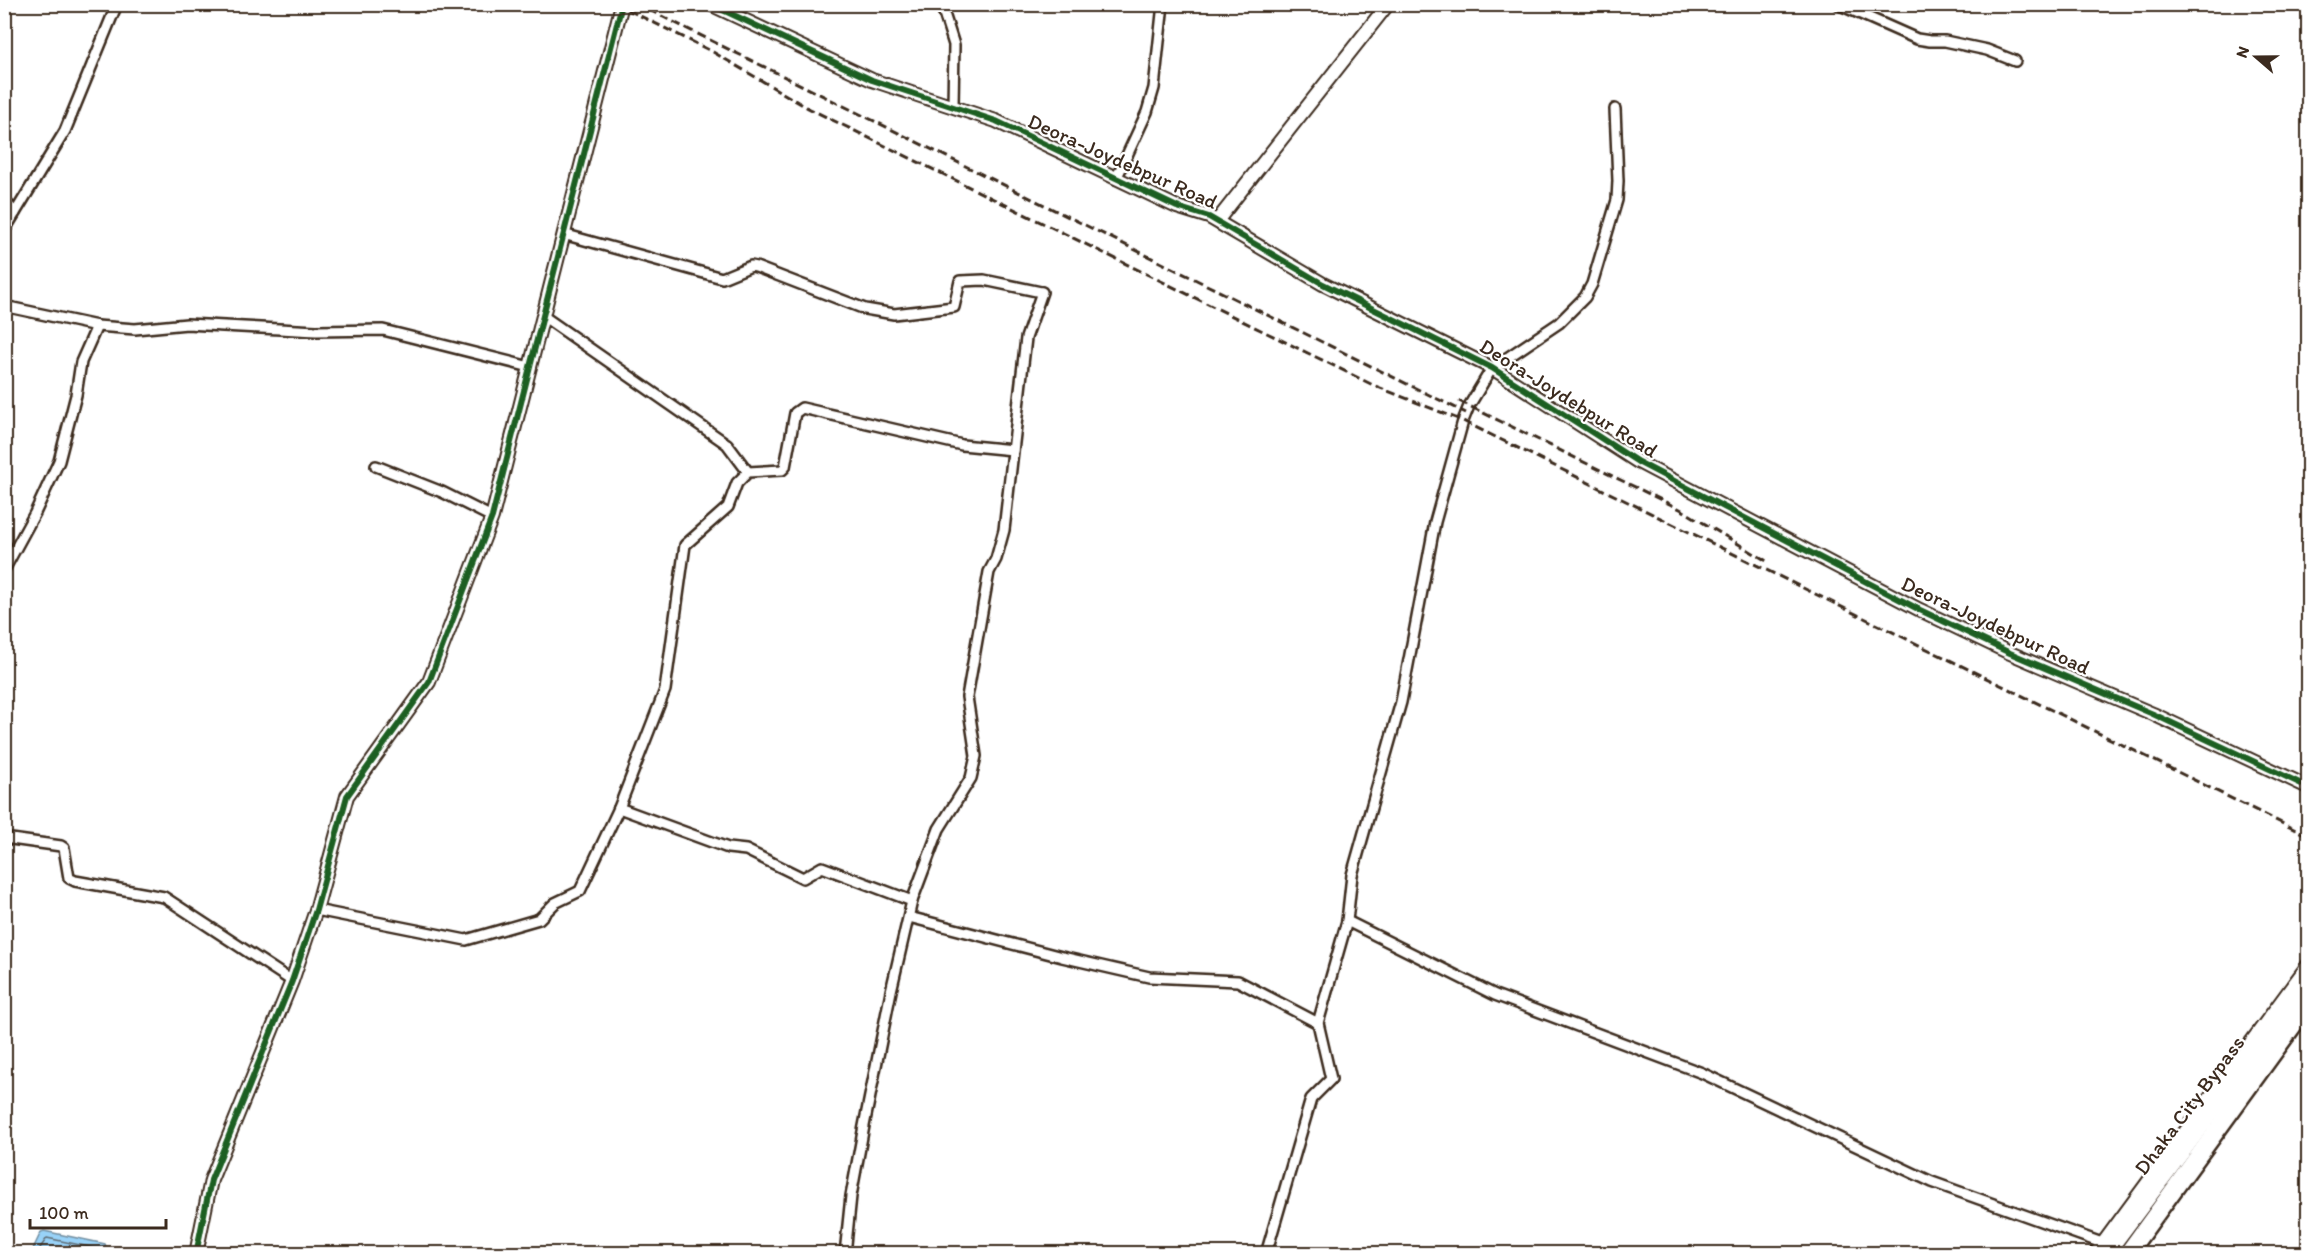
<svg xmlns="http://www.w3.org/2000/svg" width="2313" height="1258" viewBox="0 0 2313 1258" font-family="Itim,sans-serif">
<rect width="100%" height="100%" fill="#fff"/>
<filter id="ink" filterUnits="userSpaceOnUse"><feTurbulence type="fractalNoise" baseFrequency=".0167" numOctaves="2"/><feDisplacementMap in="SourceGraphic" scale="12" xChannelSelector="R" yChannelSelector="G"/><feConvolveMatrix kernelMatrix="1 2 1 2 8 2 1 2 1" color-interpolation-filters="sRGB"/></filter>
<g filter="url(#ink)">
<polygon fill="#98d2f8" stroke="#738fa1" stroke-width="1.5" points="44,1231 105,1244 108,1253 35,1253 33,1249 41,1232"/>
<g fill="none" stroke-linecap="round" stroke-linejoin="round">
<polyline stroke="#606d75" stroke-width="1.5" points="40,1254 40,1248 47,1238 99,1249 102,1254"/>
<g stroke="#3b2a1e" stroke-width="14">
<g id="street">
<polyline points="941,4 954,45 953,106"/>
<polyline points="1838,4 1917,39 1930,41 1945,41 1987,50 2015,61"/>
<polyline points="1116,179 1147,112 1154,88 1163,4"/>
<polyline points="4,200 15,213"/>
<polyline points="4,231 65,131 117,4"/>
<polyline points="563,234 722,278 751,266 756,267 865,309 894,314 954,307 960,281 984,280 1041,292"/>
<polyline points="4,306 97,326 135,329 187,324 316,331 383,330 530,367"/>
<polyline points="543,316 727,444 748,472"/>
<polyline points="376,466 442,492 492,517"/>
<polyline points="4,570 35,513 59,461 76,395 81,362 97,326"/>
<polyline points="619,808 728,848 746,850 803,878 822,867 912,901"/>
<polyline points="4,838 61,846 64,848 69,878 75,881 164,897 292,981"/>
<polyline points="316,910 466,940 539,919 555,903 580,891 619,808 665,690 685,545 728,507 737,483 748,472 782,470 785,467 795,413 802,408 962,445 1013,450"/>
<polyline points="909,917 1062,957 1149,977 1238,981 1318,1023"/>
<polyline points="1347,921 1495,995 1702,1073 1932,1182 2102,1243"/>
<polyline points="845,1254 851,1196 864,1126 891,991 912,901 939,829 971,778 976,756 967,697 989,572 996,559 1004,530 1026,338 1042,292"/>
<polyline points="1266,1254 1311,1099 1331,1079 1318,1023 1347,921 1352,875 1401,702 1435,522 1463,421 1469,406 1492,368 1559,323 1585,297 1592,284 1617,200 1618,181 1615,109"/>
</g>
</g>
<g stroke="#3b2a1e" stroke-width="16">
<g id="secondary">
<polyline points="710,4 872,80 996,121 1177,207 1209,217 1323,284 1492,368 1638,462 1920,610 2010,653 2153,714 2308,787"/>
<polyline points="1593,4 1597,4"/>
<polyline points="1217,221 1388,4"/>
<polyline points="196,1254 211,1180 292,981 316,910 347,796 429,682 492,517 622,4"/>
<polyline points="2095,1254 2308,965"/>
</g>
</g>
<g stroke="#3b2a1e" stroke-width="21">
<g id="highway">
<polyline points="2105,1254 2308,983"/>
<polyline points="2127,1254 2308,1005"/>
</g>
</g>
<use href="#street" stroke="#fff" stroke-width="9"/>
<use href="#secondary" stroke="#fff" stroke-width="12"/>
<use href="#highway" stroke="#fff" stroke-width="16"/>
<g stroke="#3b2a1e" stroke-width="3" stroke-dasharray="9 4.5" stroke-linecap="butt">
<polyline points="616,4 713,52 808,108 1373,385 1463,421 2308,836"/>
<polyline points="637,4 1466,413"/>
<polyline points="1459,401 1682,510 1770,563"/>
</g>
<g stroke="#fff" stroke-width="10">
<g id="cycleway">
<polyline points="710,4 872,80 996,121 1177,207 1209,217 1323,284 1492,368 1638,462 1920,610 2010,653 2153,714 2308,787"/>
<polyline points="196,1254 211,1180 292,981 316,910 347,796 429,682 492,517 622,4"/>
</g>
</g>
<use href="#cycleway" stroke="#1b5e20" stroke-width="6"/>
</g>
</g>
<g text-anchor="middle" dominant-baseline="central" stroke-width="4.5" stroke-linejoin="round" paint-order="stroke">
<g font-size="21" fill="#3b2a1e" stroke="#fff">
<text transform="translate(1123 161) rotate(24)">Deora-Joydebpur Road</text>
<text transform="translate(1569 398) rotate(32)">Deora-Joydebpur Road</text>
<text transform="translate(1996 625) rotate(25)">Deora-Joydebpur Road</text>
<text transform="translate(2189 1105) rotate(-53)">Dhaka City Bypass</text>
</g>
</g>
<rect width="2313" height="1258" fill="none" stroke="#fff" stroke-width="24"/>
<rect x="12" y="12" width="2289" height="1234" fill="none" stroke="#3b2a1e" stroke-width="2" filter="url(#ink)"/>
<g transform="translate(2256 57) rotate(290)" stroke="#ffffff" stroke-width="4.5" paint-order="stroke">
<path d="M0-4.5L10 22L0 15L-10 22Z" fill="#3b2a1e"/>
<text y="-9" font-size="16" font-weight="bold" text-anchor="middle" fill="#3b2a1e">N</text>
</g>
<path d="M30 1219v9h136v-9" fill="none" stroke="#3b2a1e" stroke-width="3"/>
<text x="39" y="1219" font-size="18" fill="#3b2a1e" stroke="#ffffff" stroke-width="4.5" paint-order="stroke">100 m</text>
</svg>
